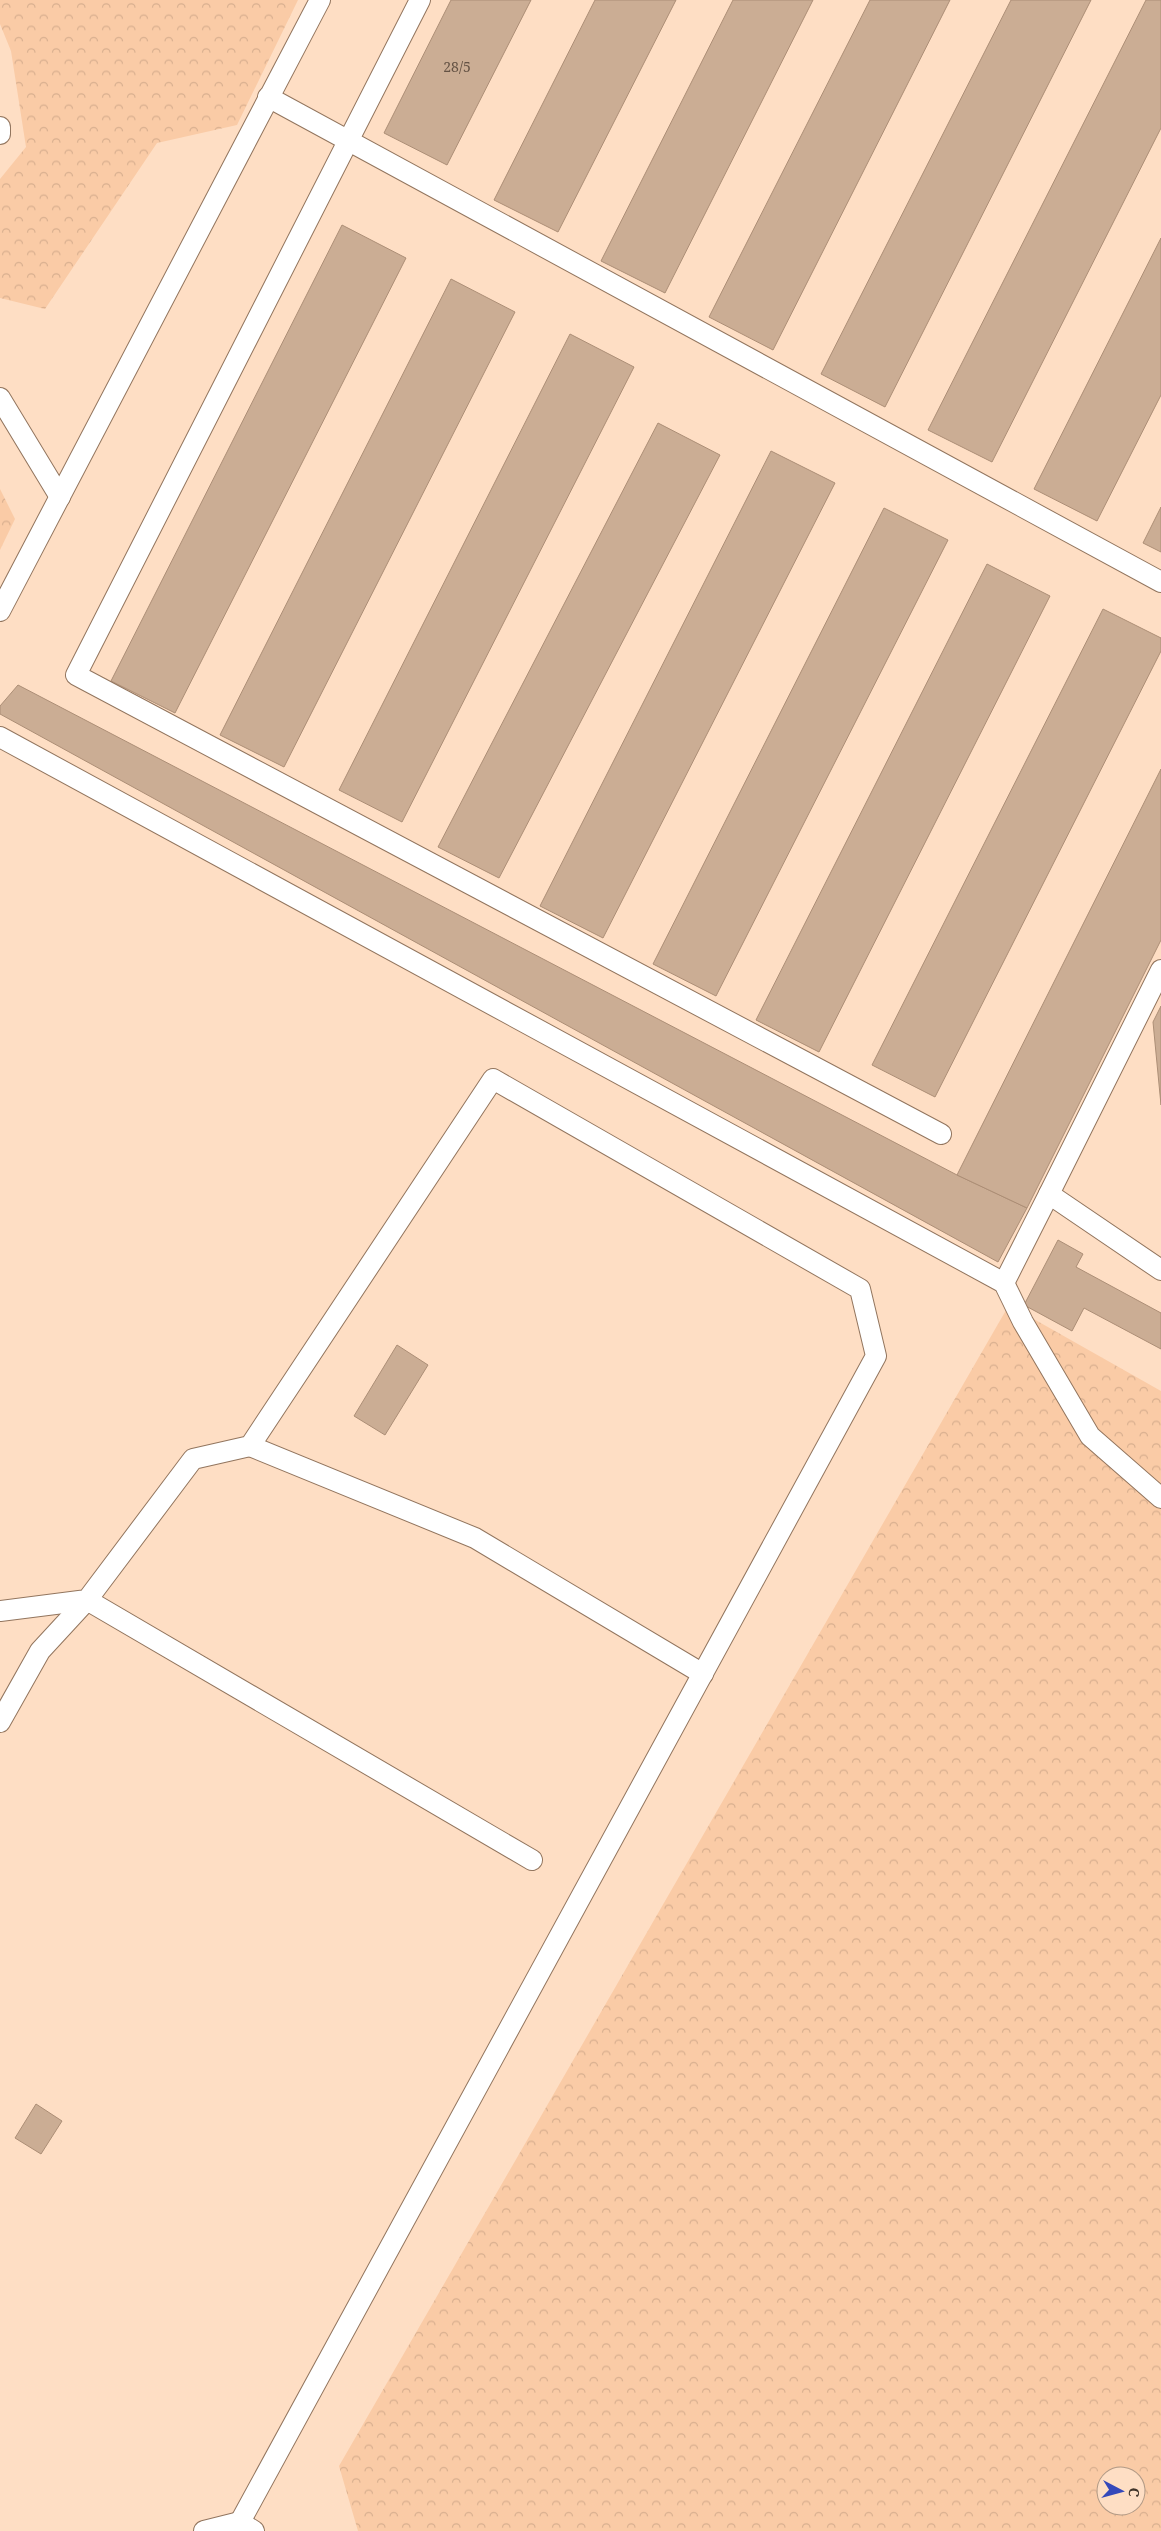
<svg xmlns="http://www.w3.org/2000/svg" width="1161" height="2531" viewBox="0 0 1161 2531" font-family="'Noto Serif',serif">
<defs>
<pattern id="forest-crowns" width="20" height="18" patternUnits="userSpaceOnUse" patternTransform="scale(1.25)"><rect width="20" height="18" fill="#facba6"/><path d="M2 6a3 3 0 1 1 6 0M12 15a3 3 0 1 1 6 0" fill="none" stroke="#d8af8f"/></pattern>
</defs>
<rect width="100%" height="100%" fill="#fedec4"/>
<g fill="url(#forest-crowns)" fill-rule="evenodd">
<polygon points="0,0 298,0 237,125 157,143 45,309 0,298 0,179 26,147 11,51 0,24"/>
<polygon points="0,489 15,519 0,550"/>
<path d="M 1009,1305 L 1161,1391 L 1161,2531 L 358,2531 L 339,2466 ZM 1106,2476 L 1136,2476 L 1136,2506 L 1106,2506 Z"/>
</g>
<g fill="#cbad94" stroke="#ac8e76">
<polygon points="451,0 531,0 447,165 384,133"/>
<polygon points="595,0 676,0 558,232 494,200"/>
<polygon points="733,0 813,0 665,293 601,261"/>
<polygon points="870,0 950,0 773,350 709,317"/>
<polygon points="1011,0 1091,0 885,407 821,374"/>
<polygon points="1146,0 1161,0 1161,128 992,462 928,430"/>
<polygon points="342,225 406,258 175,713 111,681"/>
<polygon points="1161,238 1161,395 1097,521 1034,489"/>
<polygon points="451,279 515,312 284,767 220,735"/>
<polygon points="570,334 634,367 402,822 339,790"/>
<polygon points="658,423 720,455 499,878 438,847"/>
<polygon points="771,451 835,483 603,938 540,906"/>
<polygon points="1161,507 1161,552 1143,543"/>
<polygon points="884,508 948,540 716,996 653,964"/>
<polygon points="987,564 1050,596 819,1052 756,1020"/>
<polygon points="1103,609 1161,638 1161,651 935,1097 872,1065"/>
<polygon points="18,685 957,1175 1027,1208 998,1262 0,714 0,706"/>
<polygon points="1161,769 1161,940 1027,1208 957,1175"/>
<polygon points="1161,1006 1161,1105 1153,1022"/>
<polygon points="1058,1240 1083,1254 1076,1267 1161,1313 1161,1349 1084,1308 1072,1331 1024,1305"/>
<polygon points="397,1345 428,1365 385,1435 354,1416"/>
<polygon points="36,2104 62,2121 41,2154 15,2138"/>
</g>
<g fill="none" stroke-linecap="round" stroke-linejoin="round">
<g stroke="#92755e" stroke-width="22">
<g id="service">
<polyline points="420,0 76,675 941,1134"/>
<polyline points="268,97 1161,582"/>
<polyline points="0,127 0,134"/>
<polyline points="0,398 60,497"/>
<polyline points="0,611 320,0"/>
<polyline points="0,737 1004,1283 1023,1322 1090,1436 1161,1498"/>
<polyline points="1161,970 1049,1194 1161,1270"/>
<polyline points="1004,1283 1049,1194"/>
<polyline points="250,1446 475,1538 703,1674"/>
<polyline points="0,1611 87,1600 193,1459 250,1446 493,1079 860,1289 876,1356 240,2522"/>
<polyline points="0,1722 40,1651 87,1600 532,1860"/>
<polyline points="204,2531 240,2522 254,2531"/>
</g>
</g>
<use href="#service" stroke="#fff" stroke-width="20"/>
</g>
<g text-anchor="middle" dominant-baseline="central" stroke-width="4" stroke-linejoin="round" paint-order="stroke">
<g font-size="14" fill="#645244">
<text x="457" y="66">28/5</text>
</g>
</g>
<g transform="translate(1121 2491) rotate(96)"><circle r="24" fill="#fedec4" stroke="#b29a86"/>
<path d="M0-4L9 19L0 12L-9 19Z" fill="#3548ba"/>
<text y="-8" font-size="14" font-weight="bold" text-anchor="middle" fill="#41342a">С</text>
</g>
</svg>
